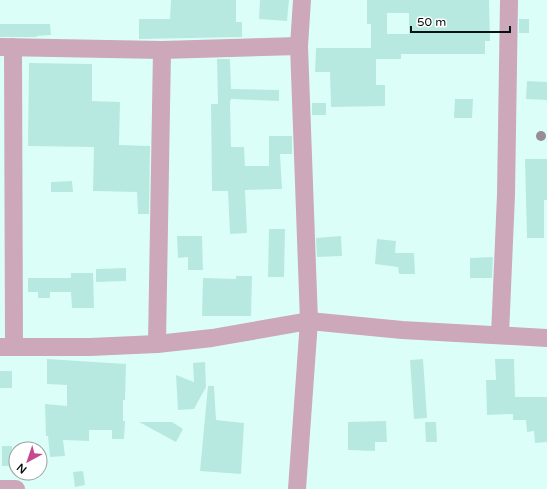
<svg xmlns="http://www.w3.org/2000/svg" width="547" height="489" viewBox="0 0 547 489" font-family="'Varela Round',sans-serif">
<rect width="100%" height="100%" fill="#dbfff8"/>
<g fill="#b8e9e0" fill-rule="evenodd">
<polygon points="171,0 236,0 236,22 242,22 242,37 139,39 139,19 170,19"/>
<polygon points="260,0 289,0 287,21 259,19"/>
<path d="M 367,0 L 489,0 L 490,41 L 485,41 L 485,54 L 401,54 L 401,59 L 376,59 L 376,85 L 385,85 L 385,106 L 331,107 L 330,72 L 315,72 L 316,48 L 371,48 L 371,24 L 367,24 ZM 387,13 L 409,13 L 409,34 L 387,34 Z"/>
<rect x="519" y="19" width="10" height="14"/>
<polygon points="0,24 50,24 51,35 37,36 37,37 0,37"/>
<polygon points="217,59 230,59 231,89 279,90 279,101 231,99 230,102 231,147 244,147 245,166 269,166 269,136 292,136 292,154 280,154 282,189 245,190 247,233 230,234 228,191 212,191 211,104 218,104"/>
<polygon points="29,63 92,64 92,101 120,102 119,145 150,146 149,214 138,214 137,192 93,191 94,147 28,146"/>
<polygon points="527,81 547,82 547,100 526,99"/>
<polygon points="455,99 473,99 472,118 454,118"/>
<rect x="312" y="103" width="14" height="12"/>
<polygon points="525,159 547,159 547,200 544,200 544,238 527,238"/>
<polygon points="72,181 73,192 51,192 51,182"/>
<polygon points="269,229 285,229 284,277 268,277"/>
<polygon points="177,236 202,236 203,270 188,270 188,257 178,258"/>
<polygon points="341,236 342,256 317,257 316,238"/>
<polygon points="377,239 396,241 395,253 414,253 415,274 399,274 398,267 375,264"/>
<polygon points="493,257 492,278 470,278 470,258"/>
<polygon points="126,268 126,281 96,282 96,269"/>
<polygon points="71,273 93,273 94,308 72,308 71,292 50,292 50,298 38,298 38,292 28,292 28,278 71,278"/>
<polygon points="236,276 252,276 251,316 202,316 203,278 236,279"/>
<polygon points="47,359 126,364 125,400 123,400 123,421 125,421 124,439 112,439 112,430 89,430 89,441 63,440 65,456 50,457 48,436 46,436 45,404 67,406 67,385 47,384"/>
<polygon points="423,359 427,418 414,419 410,360"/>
<polygon points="495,359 514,359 515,397 547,397 547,442 535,443 534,431 527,432 526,420 513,420 513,414 487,415 486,380 496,380"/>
<polygon points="205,362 206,387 194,409 178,410 176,375 194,382 193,363"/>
<rect x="0" y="371" width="12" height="17"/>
<polygon points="208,386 214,386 216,420 244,423 241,474 200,471"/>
<polygon points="386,421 387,442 375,442 375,451 348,450 348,422"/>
<polygon points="139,422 172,422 183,429 176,442"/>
<polygon points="425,422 436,422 437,442 426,442"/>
<polygon points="2,446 12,446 13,466 2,466"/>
<polygon points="83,471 85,485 75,487 73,472"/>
</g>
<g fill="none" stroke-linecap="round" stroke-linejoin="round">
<g stroke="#cda8ba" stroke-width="18">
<polyline points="0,47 162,50 299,46"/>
<polyline points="13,47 14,347"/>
<polyline points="500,335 506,195 509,0"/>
<polyline points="157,344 162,50"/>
<polyline points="0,347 90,347 157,344 212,338 309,321 402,330 547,338"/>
<polyline points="0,489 16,489"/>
<polyline points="297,489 309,321 299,46 302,0"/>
</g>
</g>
<circle fill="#988c98" cx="541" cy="136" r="5"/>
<g transform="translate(28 461) rotate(220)"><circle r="19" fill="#ffffff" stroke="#9ba1a0"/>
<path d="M0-3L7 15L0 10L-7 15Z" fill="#c64792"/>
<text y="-6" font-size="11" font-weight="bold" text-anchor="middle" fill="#041411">N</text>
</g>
<path d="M411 26v6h99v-6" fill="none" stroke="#041411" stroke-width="2"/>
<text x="417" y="26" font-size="12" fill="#041411" stroke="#ffffff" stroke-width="3" paint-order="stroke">50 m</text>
</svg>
